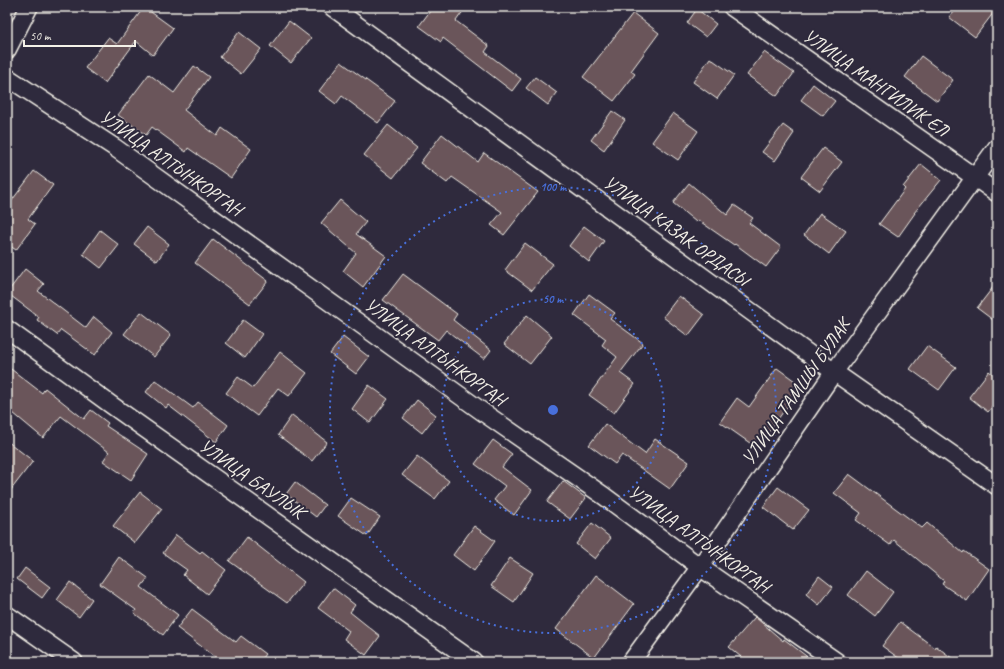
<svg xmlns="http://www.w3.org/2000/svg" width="1004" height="669" viewBox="0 0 1004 669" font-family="Caveat,sans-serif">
<rect width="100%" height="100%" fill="#2f2a3d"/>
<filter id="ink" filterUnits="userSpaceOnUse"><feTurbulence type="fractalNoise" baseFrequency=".025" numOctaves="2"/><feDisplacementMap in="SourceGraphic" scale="8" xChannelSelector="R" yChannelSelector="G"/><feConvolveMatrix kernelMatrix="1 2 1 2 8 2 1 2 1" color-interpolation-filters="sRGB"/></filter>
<g filter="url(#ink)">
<g fill="#6b555a" stroke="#f4f1e8">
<polygon points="144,7 173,28 153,55 136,41 105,83 85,68 108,38 117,44"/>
<polygon points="433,7 466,7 456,21 489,46 485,52 521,79 512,91 443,38 441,42 419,26"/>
<polygon points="957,7 988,7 994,12 975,37 949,17"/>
<polygon points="697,9 716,24 706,37 687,23"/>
<polygon points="633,13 659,33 631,71 635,74 614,101 583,77"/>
<polygon points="289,21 311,38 291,63 270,46"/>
<polygon points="239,32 261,49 241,74 220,57"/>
<polygon points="764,52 794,73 777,96 747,75"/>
<polygon points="921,56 953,80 937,101 905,77"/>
<polygon points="710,58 734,75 717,99 693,82"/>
<polygon points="341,62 395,101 378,123 342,96 336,104 319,91"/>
<polygon points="194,66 209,77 184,110 217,136 222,128 251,149 231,178 188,148 186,152 152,127 146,135 118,115 149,74 174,93"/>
<polygon points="535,77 557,93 548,105 526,88"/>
<polygon points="813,84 835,101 823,116 801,100"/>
<polygon points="612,111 625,120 604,150 591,140"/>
<polygon points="673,113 698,131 678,160 652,142"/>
<polygon points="388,125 417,148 393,178 364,155"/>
<polygon points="783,125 794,133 775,161 762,152"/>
<polygon points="442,134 478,162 484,153 538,192 504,235 491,225 502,212 452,177 447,183 420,163"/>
<polygon points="823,148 842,162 820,191 801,177"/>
<polygon points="921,164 941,180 914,213 915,213 898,237 879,224 905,189 903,187"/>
<polygon points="34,171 53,185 28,219 35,224 16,250 7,244 7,207"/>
<polygon points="689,183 727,215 734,205 753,218 749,223 781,247 766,267 735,244 734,245 698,220 696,222 673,203"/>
<polygon points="340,200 366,222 356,234 386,256 363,287 343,271 356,253 321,223"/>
<polygon points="820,213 846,231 829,254 804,235"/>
<polygon points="584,226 604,241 589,262 569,246"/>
<polygon points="147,227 169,244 157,261 134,244"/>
<polygon points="100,230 119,245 101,268 83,254"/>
<polygon points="213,239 268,281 250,304 195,263"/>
<polygon points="525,243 553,264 532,290 505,270"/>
<polygon points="25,269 44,284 38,291 86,328 94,317 112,332 95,355 61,330 57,335 37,320 39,317 7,293"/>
<polygon points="403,274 457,314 453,320 491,350 484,359 446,330 438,340 383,300"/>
<polygon points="997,282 997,323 977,308"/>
<polygon points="589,294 615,313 610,319 643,343 620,373 635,384 614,413 589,395 617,357 602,345 606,339 574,315"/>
<polygon points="679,296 704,315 688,336 663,317"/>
<polygon points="141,312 171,335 154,357 124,334"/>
<polygon points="527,315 552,336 530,364 504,344"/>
<polygon points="243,320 262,334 245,358 226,343"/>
<polygon points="343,337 369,357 356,374 330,354"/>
<polygon points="927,346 956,367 939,390 910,369"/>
<polygon points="280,352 307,373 289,396 278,388 257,416 226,393 238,377 253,388"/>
<polygon points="7,366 42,393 45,388 84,419 91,410 108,423 106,426 148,454 131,480 103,461 109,452 61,416 43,438 7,408"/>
<polygon points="777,368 802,386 757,448 720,422 737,398 749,407"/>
<polygon points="989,371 997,378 997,401 988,412 969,397"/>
<polygon points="155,380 193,408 198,402 228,425 216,442 168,405 166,408 146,392"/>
<polygon points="369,385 388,399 370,423 352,409"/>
<polygon points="417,400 436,415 422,433 403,418"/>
<polygon points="292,415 327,442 312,461 278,435"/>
<polygon points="605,424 645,454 655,439 689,462 670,489 622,455 615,464 589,445"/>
<polygon points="493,440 512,454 502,467 532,490 514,515 494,500 505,486 475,464"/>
<polygon points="7,441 33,461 7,495"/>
<polygon points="417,456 449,481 435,499 402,475"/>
<polygon points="849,474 922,528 927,523 963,553 964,551 989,569 967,601 942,584 944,581 894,540 890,545 856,520 861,513 834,493"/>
<polygon points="563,481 586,498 570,519 547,502"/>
<polygon points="295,482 325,505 316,517 286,494"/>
<polygon points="778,487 809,510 793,530 763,507"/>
<polygon points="140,492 162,509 135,543 113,526"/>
<polygon points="351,498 380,517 367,536 338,516"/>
<polygon points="592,523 611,538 595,559 576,544"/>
<polygon points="474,526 495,541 474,571 453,555"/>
<polygon points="176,535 200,553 202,551 226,570 207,594 183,575 187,570 163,553"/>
<polygon points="247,537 304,582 287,603 229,561"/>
<polygon points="119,557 148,578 141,587 178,615 163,635 134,613 136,610 100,584"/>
<polygon points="510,558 533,573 514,602 491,586"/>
<polygon points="25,568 50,587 42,598 17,579"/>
<polygon points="866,571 893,592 875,616 848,595"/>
<polygon points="596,575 634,604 594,658 556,629"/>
<polygon points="819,576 833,587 819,605 806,594"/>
<polygon points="70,582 92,599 79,617 57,600"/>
<polygon points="333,588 355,605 350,612 380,636 366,655 344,639 349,631 318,608"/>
<polygon points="192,609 236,642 241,636 265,654 259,662 222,662 177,628"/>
<polygon points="755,617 783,641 784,639 814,662 747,662 729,647"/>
<polygon points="900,622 935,648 936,646 957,662 904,662 882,646"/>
</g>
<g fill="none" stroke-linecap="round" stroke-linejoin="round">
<g stroke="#f4f1e8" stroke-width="20">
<g id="minor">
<polyline points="332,7 834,372 997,486"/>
<polyline points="732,7 997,193"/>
<polyline points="7,50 29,7"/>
<polyline points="7,77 114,147 487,415 604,496 700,567 837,662"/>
<polyline points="7,329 110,404 474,662"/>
<polyline points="7,615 74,662"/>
<polyline points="631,662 700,567 834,372 997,147"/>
</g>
</g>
<use href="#minor" stroke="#2f2a3d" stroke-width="17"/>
</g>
</g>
<g fill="none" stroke="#486fdb" stroke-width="2" stroke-dasharray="2 4">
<circle cx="553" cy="410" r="111"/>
<circle cx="553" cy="410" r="223"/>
</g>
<g text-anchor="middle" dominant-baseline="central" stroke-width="4" stroke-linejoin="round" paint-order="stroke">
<g font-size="19" fill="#f4f1e8" stroke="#2f2a3d">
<text transform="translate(876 83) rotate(35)">УЛИЦА МАНГИЛИК ЕЛ</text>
<text transform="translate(171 163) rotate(35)">УЛИЦА АЛТЫНКОРГАН</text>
<text transform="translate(676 231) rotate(36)">УЛИЦА КАЗАК ОРДАСЫ</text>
<text transform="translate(435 352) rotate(36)">УЛИЦА АЛТЫНКОРГАН</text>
<text transform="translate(796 392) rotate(-55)">УЛИЦА ТАМШЫ БУЛАК</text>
<text transform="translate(252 479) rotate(35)">УЛИЦА БАУЛЫК</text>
<text transform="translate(699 539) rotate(36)">УЛИЦА АЛТЫНКОРГАН</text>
</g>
</g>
<circle cx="553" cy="410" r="6" fill="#486fdb" stroke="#2f2a3d" stroke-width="2"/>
<g font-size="12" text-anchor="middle" font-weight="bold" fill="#486fdb" stroke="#2f2a3d" stroke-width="4" stroke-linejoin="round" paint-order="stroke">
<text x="553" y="191">100 m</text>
<text x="553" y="303">50 m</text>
</g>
<rect width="1004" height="669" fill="none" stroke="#2f2a3d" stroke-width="24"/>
<rect x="12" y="12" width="980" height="645" fill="none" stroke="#f4f1e8" stroke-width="1.5" filter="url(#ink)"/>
<path d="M24 40v6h111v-6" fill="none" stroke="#f4f1e8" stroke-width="2"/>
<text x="30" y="40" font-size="12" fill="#f4f1e8" stroke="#2f2a3d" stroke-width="3" paint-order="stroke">50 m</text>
</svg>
